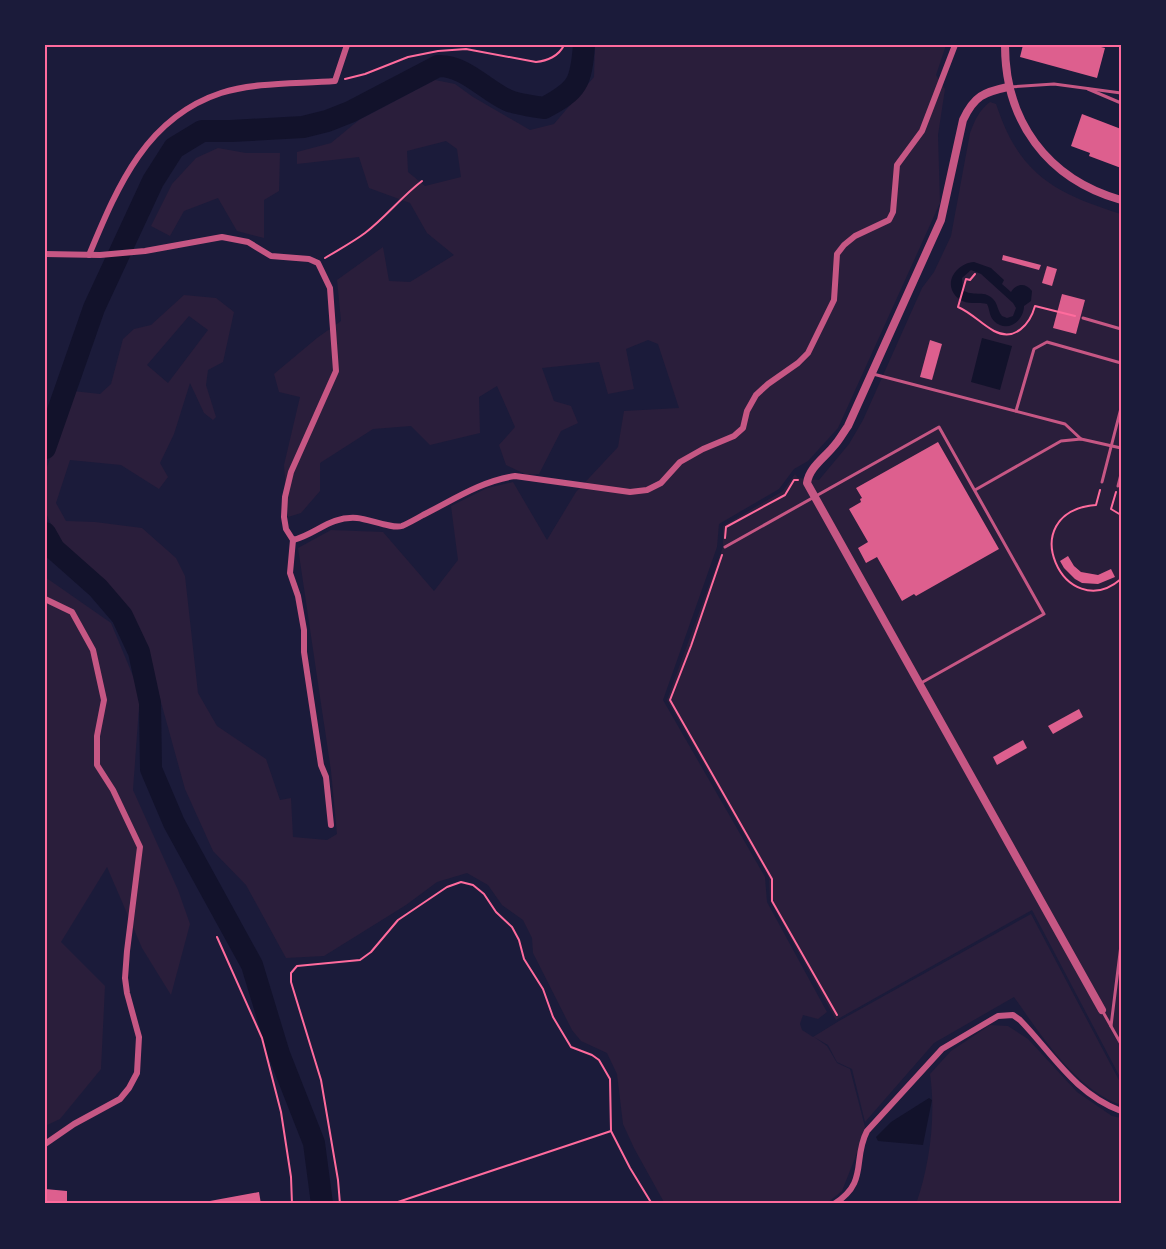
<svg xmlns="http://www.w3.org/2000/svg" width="1166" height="1249" viewBox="0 0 1166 1249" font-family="Figtree,sans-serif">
<rect width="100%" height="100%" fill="#1b1b3a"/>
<g fill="#2a1e3b" fill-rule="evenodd">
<path d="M 595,45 L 946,45 L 936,75 L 945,89 L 938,135 L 940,203 L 838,428 L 808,461 L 794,469 L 779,489 L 719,524 L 717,547 L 663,700 L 765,877 L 767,902 L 827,1012 L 818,1019 L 803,1015 L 800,1024 L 802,1030 L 813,1037 L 839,1021 L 1031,914 L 1121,1084 L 1121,1105 C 1076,1090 1040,1034 1014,997 L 934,1043 L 865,1122 L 852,1069 L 837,1062 L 828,1045 L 814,1037 L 827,1046 L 837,1063 L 850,1069 L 865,1127 L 855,1158 L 842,1191 L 826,1204 L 665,1204 L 634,1148 L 623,1124 L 617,1074 L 607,1053 L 581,1041 L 572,1030 L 533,953 L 532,938 L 523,920 L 502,905 L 488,885 L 467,873 L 437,882 L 406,905 L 324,956 L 286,958 L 246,885 L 213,851 L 185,789 L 156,684 L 129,610 L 59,544 L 45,510 L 45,473 L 73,391 L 100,394 L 111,384 L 123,339 L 134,329 L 151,325 L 184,295 L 216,298 L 234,312 L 223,362 L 208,370 L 206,385 L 216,417 L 213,420 L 204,413 L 190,383 L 174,434 L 160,463 L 168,477 L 159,489 L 121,465 L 70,460 L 56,503 L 66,521 L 95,522 L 142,528 L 176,558 L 185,576 L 198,693 L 217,726 L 266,759 L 280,800 L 291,798 L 293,837 L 327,840 L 337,834 L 331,771 L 298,548 L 331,530 L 383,532 L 434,591 L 458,560 L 451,506 L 487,488 L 513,482 L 547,540 L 576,492 L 618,447 L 624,411 L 679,408 L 658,344 L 648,340 L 626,349 L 634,389 L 608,394 L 599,362 L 542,368 L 554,401 L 571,406 L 578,423 L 561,431 L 539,474 L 527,475 L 506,465 L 499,445 L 515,427 L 497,386 L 479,397 L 480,433 L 430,445 L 411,426 L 373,429 L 320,463 L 320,491 L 301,513 L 288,517 L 284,465 L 300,397 L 279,392 L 274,374 L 317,338 L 341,321 L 337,280 L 383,247 L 389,281 L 410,282 L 454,255 L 427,233 L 410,203 L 369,188 L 359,157 L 297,164 L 297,152 L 331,143 L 359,120 L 435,80 L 455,84 L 473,97 L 530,130 L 554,124 L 594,77 ZM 446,141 L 457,149 L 461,177 L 425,186 L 408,172 L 407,151 ZM 189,316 L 208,330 L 168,383 L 147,365 Z"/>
<path d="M 990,102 L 996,104 C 1000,115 1004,127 1010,138 C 1035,185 1074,199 1121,214 L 1121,1079 L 1032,910 L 836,1020 L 770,901 L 769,878 L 667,700 L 723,547 L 723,526 L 783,491 L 795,474 L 798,478 L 819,480 L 849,444 L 863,420 L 922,288 L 934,272 L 951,236 L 970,133 C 975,120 979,110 990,102 Z"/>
<polygon points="218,148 246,153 280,153 279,191 264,200 264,238 237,231 218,198 184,211 170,236 151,226 172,184 196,158"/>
<polygon points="45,577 111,623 140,693 133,790 178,890 190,924 171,995 142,948 107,867 61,942 105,986 101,1069 60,1119 45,1126"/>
<path d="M 990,1025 L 1008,1026 L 1028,1039 L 1077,1092 L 1112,1116 L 1121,1118 L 1121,1204 L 916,1204 C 930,1165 936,1115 930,1074 L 951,1051 Z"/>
</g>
<g fill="#12122b" fill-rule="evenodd">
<path d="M 974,262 L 991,268 L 1004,280 L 1002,284 L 1011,292 C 1016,284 1025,282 1032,291 L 1031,301 L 1024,306 C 1024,321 1007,334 994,321 C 989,316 990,310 987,304 C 977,301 968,306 959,299 C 941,285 956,263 974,262 ZM 971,270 L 981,274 L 1013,303 L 1016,308 L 1013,316 L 1007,318 L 1002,316 C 997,310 998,303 992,298 C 984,290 972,297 963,290 L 962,278 Z"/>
<polygon points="982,338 1012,346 1000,390 971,382"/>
<polygon points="929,1098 932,1100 923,1145 878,1141 876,1137 891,1122"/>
</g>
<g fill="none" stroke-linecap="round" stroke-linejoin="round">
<g stroke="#12122b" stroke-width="22">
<path d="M 45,448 L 94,308 L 153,181 L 174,148 L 202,131 L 231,131 L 303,127 L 327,121 L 350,112 L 438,66 C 464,65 484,89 507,100 C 518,105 533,106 544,108 C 578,90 581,83 584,45"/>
<polyline points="45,533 54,549 98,588 122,616 139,652 150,703 151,769 174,823 252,965 279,1054 314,1143 322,1204"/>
</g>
</g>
<g fill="#dd5f8e">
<polygon points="1023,45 1093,45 1105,48 1097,78 1020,57"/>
<polygon points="1082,114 1121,129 1121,168 1089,156 1090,153 1071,146"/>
<polygon points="1003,255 1041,265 1039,270 1002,260"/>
<polygon points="1047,266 1057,269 1052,286 1042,283"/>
<polygon points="1062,294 1085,300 1076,334 1053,328"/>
<polygon points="930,340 942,344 932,380 920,377"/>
<polygon points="938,442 999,549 916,596 914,594 902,601 877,557 866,563 858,548 868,542 849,509 861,502 860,499 862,498 856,488"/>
<polygon points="1068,556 1074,566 1081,572 1098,575 1111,569 1115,577 1098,584 1082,583 1075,579 1064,568 1060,561"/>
<polygon points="1079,709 1083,717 1053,734 1048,726"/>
<polygon points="1023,740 1027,748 997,765 993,757"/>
<polygon points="45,1189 67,1191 67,1204 45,1204"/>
<polygon points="259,1192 261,1204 199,1204 199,1203"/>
</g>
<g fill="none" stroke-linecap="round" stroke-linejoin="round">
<g stroke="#ff6b9d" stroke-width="2">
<path d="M 345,79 L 365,74 L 408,57 L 438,51 L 466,49 L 536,62 C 547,61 559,56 564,45"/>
<path d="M 325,258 C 338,250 353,242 365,233 C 386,217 401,197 422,181"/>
<path d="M 975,274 L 970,280 L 966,279 L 958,307 C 972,313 981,324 994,331 C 1015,342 1030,324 1035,306 L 1075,316"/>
<path d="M 1100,490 L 1096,505 C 1011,512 1065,627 1121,579"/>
<polyline points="1116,492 1111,509 1121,515"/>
<polyline points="725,538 726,527 785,495 794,480 798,480"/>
<polyline points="722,555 691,646 670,700 772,879 772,901 837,1015"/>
<polyline points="217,937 262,1038 281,1112 291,1177 292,1204"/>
<polyline points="340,1204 338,1180 321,1080 291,982 291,973 297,966 360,960 371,952 398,920 447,887 461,882 473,885 484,894 496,912 512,927 519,940 524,959 543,989 553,1017 571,1047 592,1055 599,1060 610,1079 611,1131 630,1168 652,1204"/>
<polyline points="392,1204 611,1131"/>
</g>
<g stroke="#c65784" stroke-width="3">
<polyline points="1010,87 1054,84 1121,93"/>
<polyline points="1088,89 1121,103"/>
<polyline points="1083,318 1121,329"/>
<polyline points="873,374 1065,424 1081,439"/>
<polyline points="1016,411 1034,349 1047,342 1121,363"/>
<polyline points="1102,482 1121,408"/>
<polyline points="1118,486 1121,474"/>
<polyline points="975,490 1061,441 1081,439 1121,448"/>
<polyline points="725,547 939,427 1044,614 921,683"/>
<polyline points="1103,1012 1121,1044"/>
<polyline points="1111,1026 1121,945"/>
</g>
<g stroke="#c65784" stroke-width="6">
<path d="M 45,254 L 100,255 L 145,251 L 222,237 L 248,242 L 271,256 L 309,259 L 318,263 L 330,288 L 336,371 L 291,472 L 285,497 L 284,517 L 286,529 L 293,540 C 317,534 329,516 357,518 C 369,519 392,529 402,526 C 409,523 416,519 423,515 C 453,500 481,481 515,476 L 630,492 L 647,490 L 661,483 L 680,462 L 703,449 L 734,436 L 743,428 L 747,411 L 756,395 L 768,384 L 798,363 L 808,353 L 834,300 L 837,254 L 844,245 L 855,236 L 889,220 L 893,212 L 897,165 L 922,131 L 955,45"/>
<path d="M 89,255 C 117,188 145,118 221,93 C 256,82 298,84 335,81 L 347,45"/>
<polyline points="293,540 290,573 298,596 304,630 304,652 321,765 326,777 331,825"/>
<polyline points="45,599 72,612 93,650 104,700 97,736 97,765 113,790 140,847 127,951 125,978 127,993 139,1037 137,1073 129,1088 120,1099 74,1124 45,1144"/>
<path d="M 834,1204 C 869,1182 852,1160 867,1131 L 942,1049 L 998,1016 L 1013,1015 L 1020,1020 C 1053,1054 1074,1093 1121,1111"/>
</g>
<g stroke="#c65784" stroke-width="8">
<path d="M 1005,45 C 1005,121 1047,179 1121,200"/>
<path d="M 1008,87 C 984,92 974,96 963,120 L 941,220 L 848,426 C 843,433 839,441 833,447 C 824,458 809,468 807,483 L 1102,1010"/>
</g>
</g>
<rect width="1166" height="1249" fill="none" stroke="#1b1b3a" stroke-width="93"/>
<rect x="46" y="46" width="1074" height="1156" fill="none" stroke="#ff6b9d" stroke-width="2"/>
</svg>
